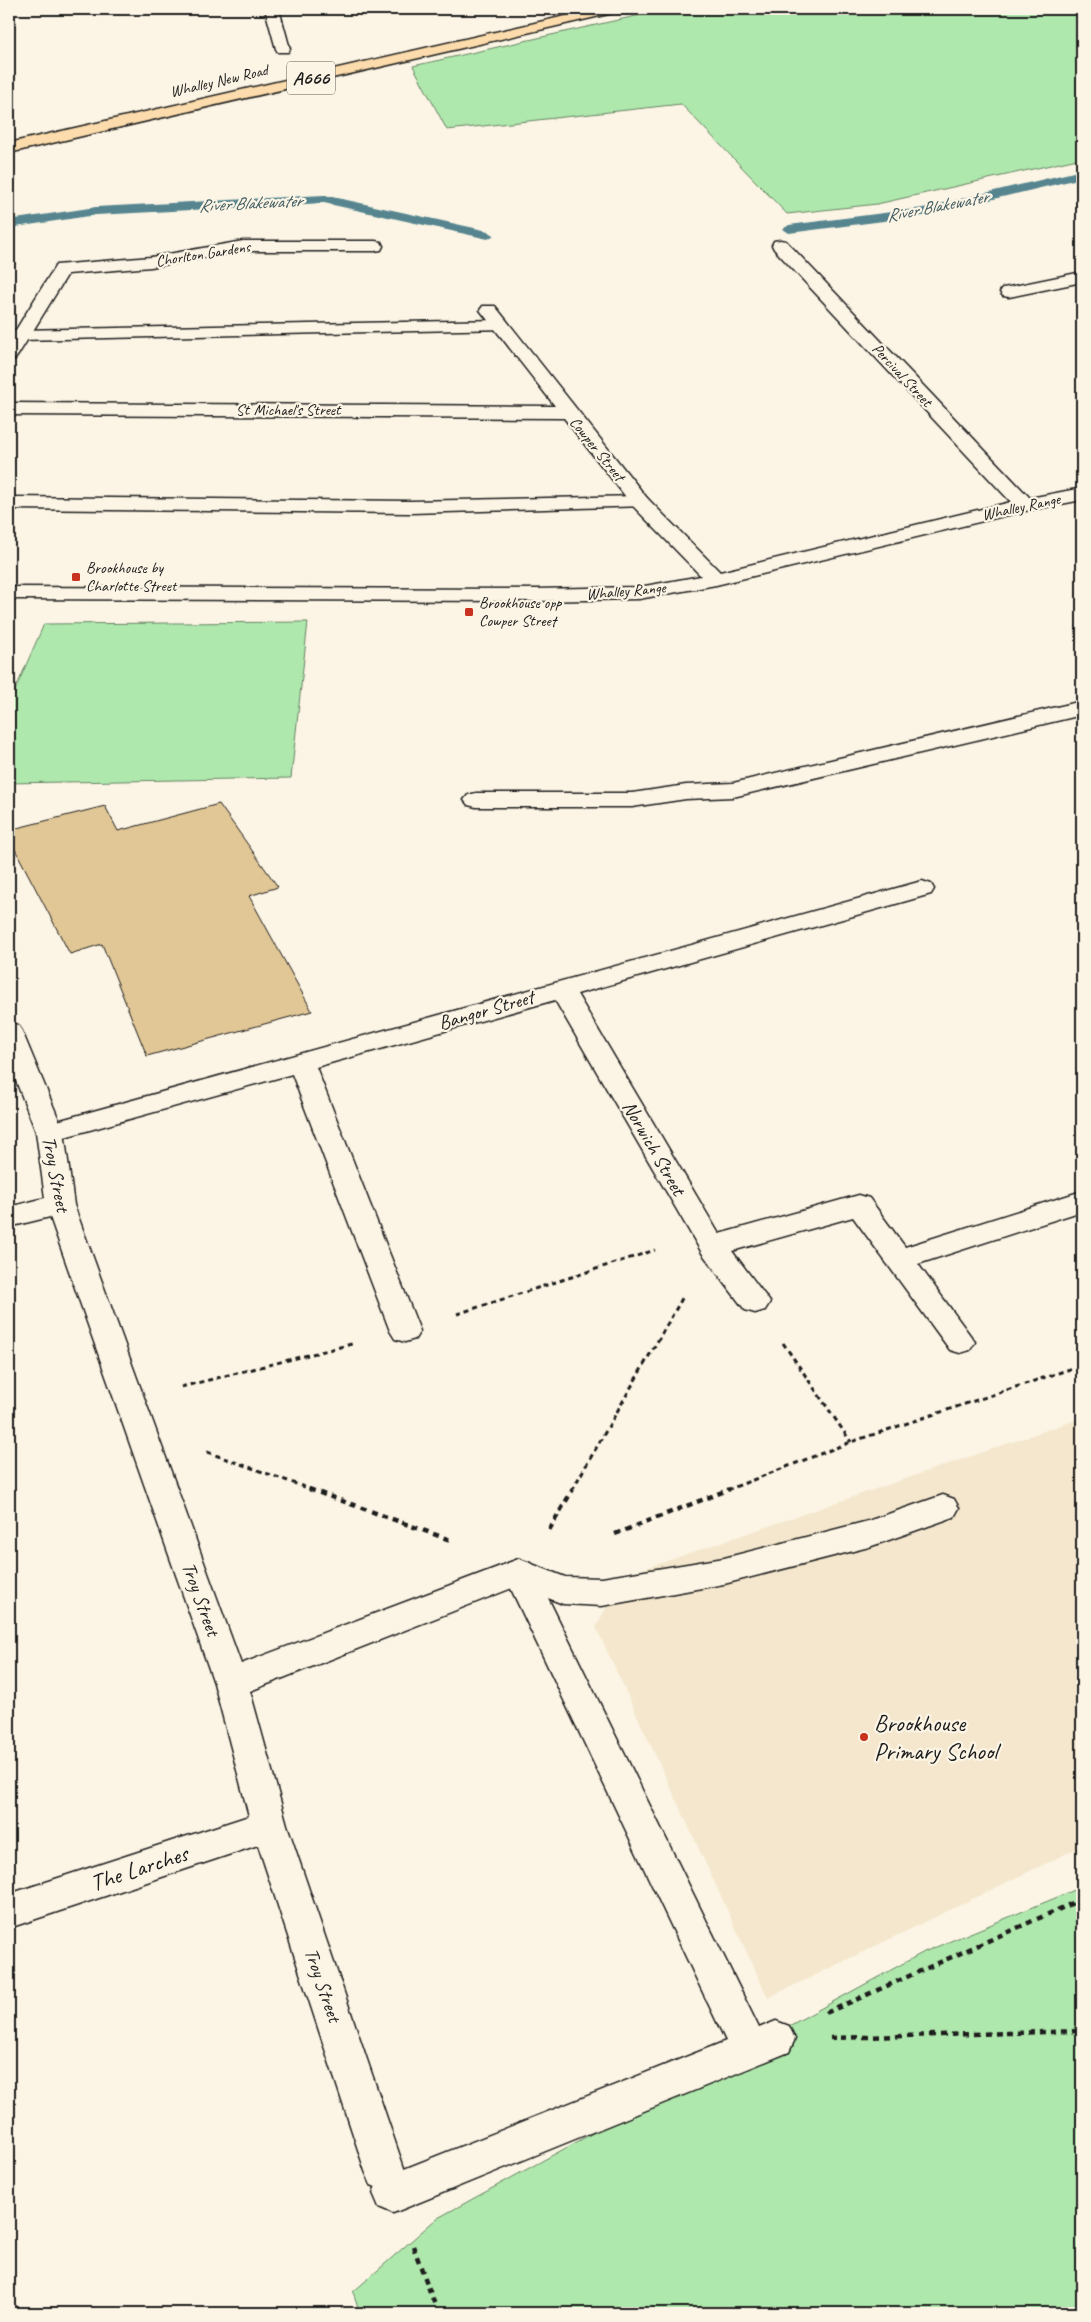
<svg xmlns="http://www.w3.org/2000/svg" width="1091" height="2322" viewBox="0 0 1091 2322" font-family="Caveat,sans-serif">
<rect width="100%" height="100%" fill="#fcf5e5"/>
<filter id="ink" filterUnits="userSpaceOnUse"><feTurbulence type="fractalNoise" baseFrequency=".02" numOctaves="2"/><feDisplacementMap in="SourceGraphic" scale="10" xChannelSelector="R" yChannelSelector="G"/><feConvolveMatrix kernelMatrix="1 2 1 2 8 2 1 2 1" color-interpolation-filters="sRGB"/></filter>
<g filter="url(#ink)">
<polygon fill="#f4e7cd" points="1082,1418 1082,1846 768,1998 596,1627 623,1576"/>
<g fill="#afe8ac" stroke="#668264">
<polygon points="667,9 1082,9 1082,158 877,204 787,214 681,104 447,130 413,66"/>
<polygon points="308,622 291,778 9,783 9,704 44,624"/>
<polygon points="1082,1887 1082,2313 360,2313 353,2292 436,2219 924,1952"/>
</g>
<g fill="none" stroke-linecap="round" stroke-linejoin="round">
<g fill="#56858f" fill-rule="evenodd">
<polygon points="1082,170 1082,178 923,216 789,233 783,229 789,225 923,208"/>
<polygon points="324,195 488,231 494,235 488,239 324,203 96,215 9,228 9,220 96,207"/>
</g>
</g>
<polygon fill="#e1c796" stroke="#1c1c1c" points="219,804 278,887 249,896 312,1011 147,1056 102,944 70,954 9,838 9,830 105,806 118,831"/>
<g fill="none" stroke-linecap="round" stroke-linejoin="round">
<g stroke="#1c1c1c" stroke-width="3">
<g id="service">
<polygon points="500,320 506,321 509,325 506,329 20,340 14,339 11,335 14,331 20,330"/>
<polygon points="640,496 647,498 650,502 647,506 411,513 9,509 9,497 411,501"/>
<polygon points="1082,701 1082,715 733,797 686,799 632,807 476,807 468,805 464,800 468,795 476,793 632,793 686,785 733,783"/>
<polygon points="922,881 931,884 934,889 931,894 577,994 719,1234 859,1195 869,1198 905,1247 1082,1191 1082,1211 918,1264 975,1342 970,1350 960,1353 950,1350 853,1217 732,1251 770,1302 765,1310 755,1313 745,1310 702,1253 555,1000 316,1067 420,1331 415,1339 405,1342 395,1339 390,1331 292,1074 50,1141 40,1139 36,1132 40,1125 50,1123"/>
<polygon points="943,1495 954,1499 959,1508 954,1517 869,1547 724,1584 602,1606 563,1604 548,1598 759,2028 776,2021 789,2026 795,2039 789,2052 393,2213 379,2207 373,2193 379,2179 726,2041 503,1572 508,1563 519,1559 565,1577 602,1578 724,1558 868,1521"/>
</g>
</g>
<g stroke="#1c1c1c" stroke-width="3">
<g id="minor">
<polygon points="265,9 279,9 290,49 288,52 278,52 276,49"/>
<polygon points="780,240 786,241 1030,498 1082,488 1082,500 1025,511 716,585 639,599 536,601 9,599 9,587 536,589 639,587 701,576 633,506 564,418 9,415 9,403 555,406 480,310 483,306 495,306 647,498 720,572 1011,502 774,249 772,245 774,241"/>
<polygon points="243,241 375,241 381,242 383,246 381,250 375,251 243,251 151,267 68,274 18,355 15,359 9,360 9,341 56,265 151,257"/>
<polygon points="1082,272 1082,282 1009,297 1003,296 1000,292 1003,288 1009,287"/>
<polygon points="9,1022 18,1025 22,1031 64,1132 74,1205 241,1664 519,1559 530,1563 535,1572 530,1581 250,1691 287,1825 405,2171 399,2185 385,2191 371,2185 365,2171 258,1845 9,1928 9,1894 249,1816 214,1683 50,1217 9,1227 9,1207 45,1198 36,1132 9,1063"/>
</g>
</g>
<g stroke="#1c1c1c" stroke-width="3">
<polygon id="trunk" points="596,9 620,9 613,13 9,153 9,143"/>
</g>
<g stroke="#1c1c1c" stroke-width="3" stroke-dasharray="5 4" stroke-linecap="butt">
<polyline points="457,1314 655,1250"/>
<polyline points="783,1343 851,1442"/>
<polyline points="181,1387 352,1344"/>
<polyline points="207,1452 313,1490"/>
<polyline points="572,1490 684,1295"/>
<polyline points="727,1490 851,1442 1082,1365"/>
</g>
<g stroke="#1c1c1c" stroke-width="4.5" stroke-dasharray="6 5" stroke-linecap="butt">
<polyline points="309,1489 453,1541"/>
<polyline points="549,1530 573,1489"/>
<polyline points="615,1534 730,1489"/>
<polyline points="826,2013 1082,1899"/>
<polyline points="830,2038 1082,2031"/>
<polyline points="413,2246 438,2313"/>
</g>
<use href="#service" fill="#fcf5e5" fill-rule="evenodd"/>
<use href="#minor" fill="#fcf5e5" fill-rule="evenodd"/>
<use href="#trunk" fill="#fcdcac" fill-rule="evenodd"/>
</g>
</g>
<g fill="#c8321e" stroke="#fcf5e5" stroke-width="2">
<rect x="71" y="572" width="10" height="10" rx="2.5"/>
<rect x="464" y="607" width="10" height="10" rx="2.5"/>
<circle cx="864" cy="1737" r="5"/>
</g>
<g text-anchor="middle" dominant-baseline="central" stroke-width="4.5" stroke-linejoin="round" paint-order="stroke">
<g font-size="16" fill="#1c1c1c" stroke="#fcf5e5">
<text transform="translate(219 81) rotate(-13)">Whalley New Road</text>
<text transform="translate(203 254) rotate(-9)">Chorlton Gardens</text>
<text transform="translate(902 375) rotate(47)">Percival Street</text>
<text x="288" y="410">St Michael's Street</text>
<text transform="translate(597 449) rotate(51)">Cowper Street</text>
<text transform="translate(1021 507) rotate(-12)">Whalley Range</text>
<text transform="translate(626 591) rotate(-5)">Whalley Range</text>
</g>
<g font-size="16" fill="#1c1c1c" stroke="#fcf5e5" text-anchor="start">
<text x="86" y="568">Brookhouse by<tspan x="86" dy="18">Charlotte Street</tspan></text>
<text x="479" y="603">Brookhouse opp<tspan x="479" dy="18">Cowper Street</tspan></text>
</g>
<g font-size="18" font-style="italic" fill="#3e595f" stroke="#fcf5e5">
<text transform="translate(250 203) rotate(-3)">River Blakewater</text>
<text transform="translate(937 206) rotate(-11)">River Blakewater</text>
</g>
<rect fill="#fcf5e5" stroke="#5f5d58" stroke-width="1" x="287" y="61.5" width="48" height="33" rx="4"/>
<g font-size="19" font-weight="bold" fill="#1c1c1c">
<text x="311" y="78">A666</text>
</g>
<g font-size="20" fill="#1c1c1c" stroke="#fcf5e5">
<text transform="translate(486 1010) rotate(-16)">Bangor Street</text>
<text transform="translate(654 1148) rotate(60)">Norwich Street</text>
<text transform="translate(56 1174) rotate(79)">Troy Street</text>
<text transform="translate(201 1599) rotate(70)">Troy Street</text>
<text transform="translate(323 1985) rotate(71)">Troy Street</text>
</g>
<g font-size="24" fill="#1c1c1c" stroke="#fcf5e5" text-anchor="start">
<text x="874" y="1723">Brookhouse<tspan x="874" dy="28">Primary School</tspan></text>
</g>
<g font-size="24" fill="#1c1c1c" stroke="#fcf5e5">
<text transform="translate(139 1868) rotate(-18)">The Larches</text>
</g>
</g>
<rect width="1091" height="2322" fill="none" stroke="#fcf5e5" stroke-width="30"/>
<rect x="15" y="15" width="1061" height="2292" fill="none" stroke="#1c1c1c" stroke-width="2" filter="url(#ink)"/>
</svg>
